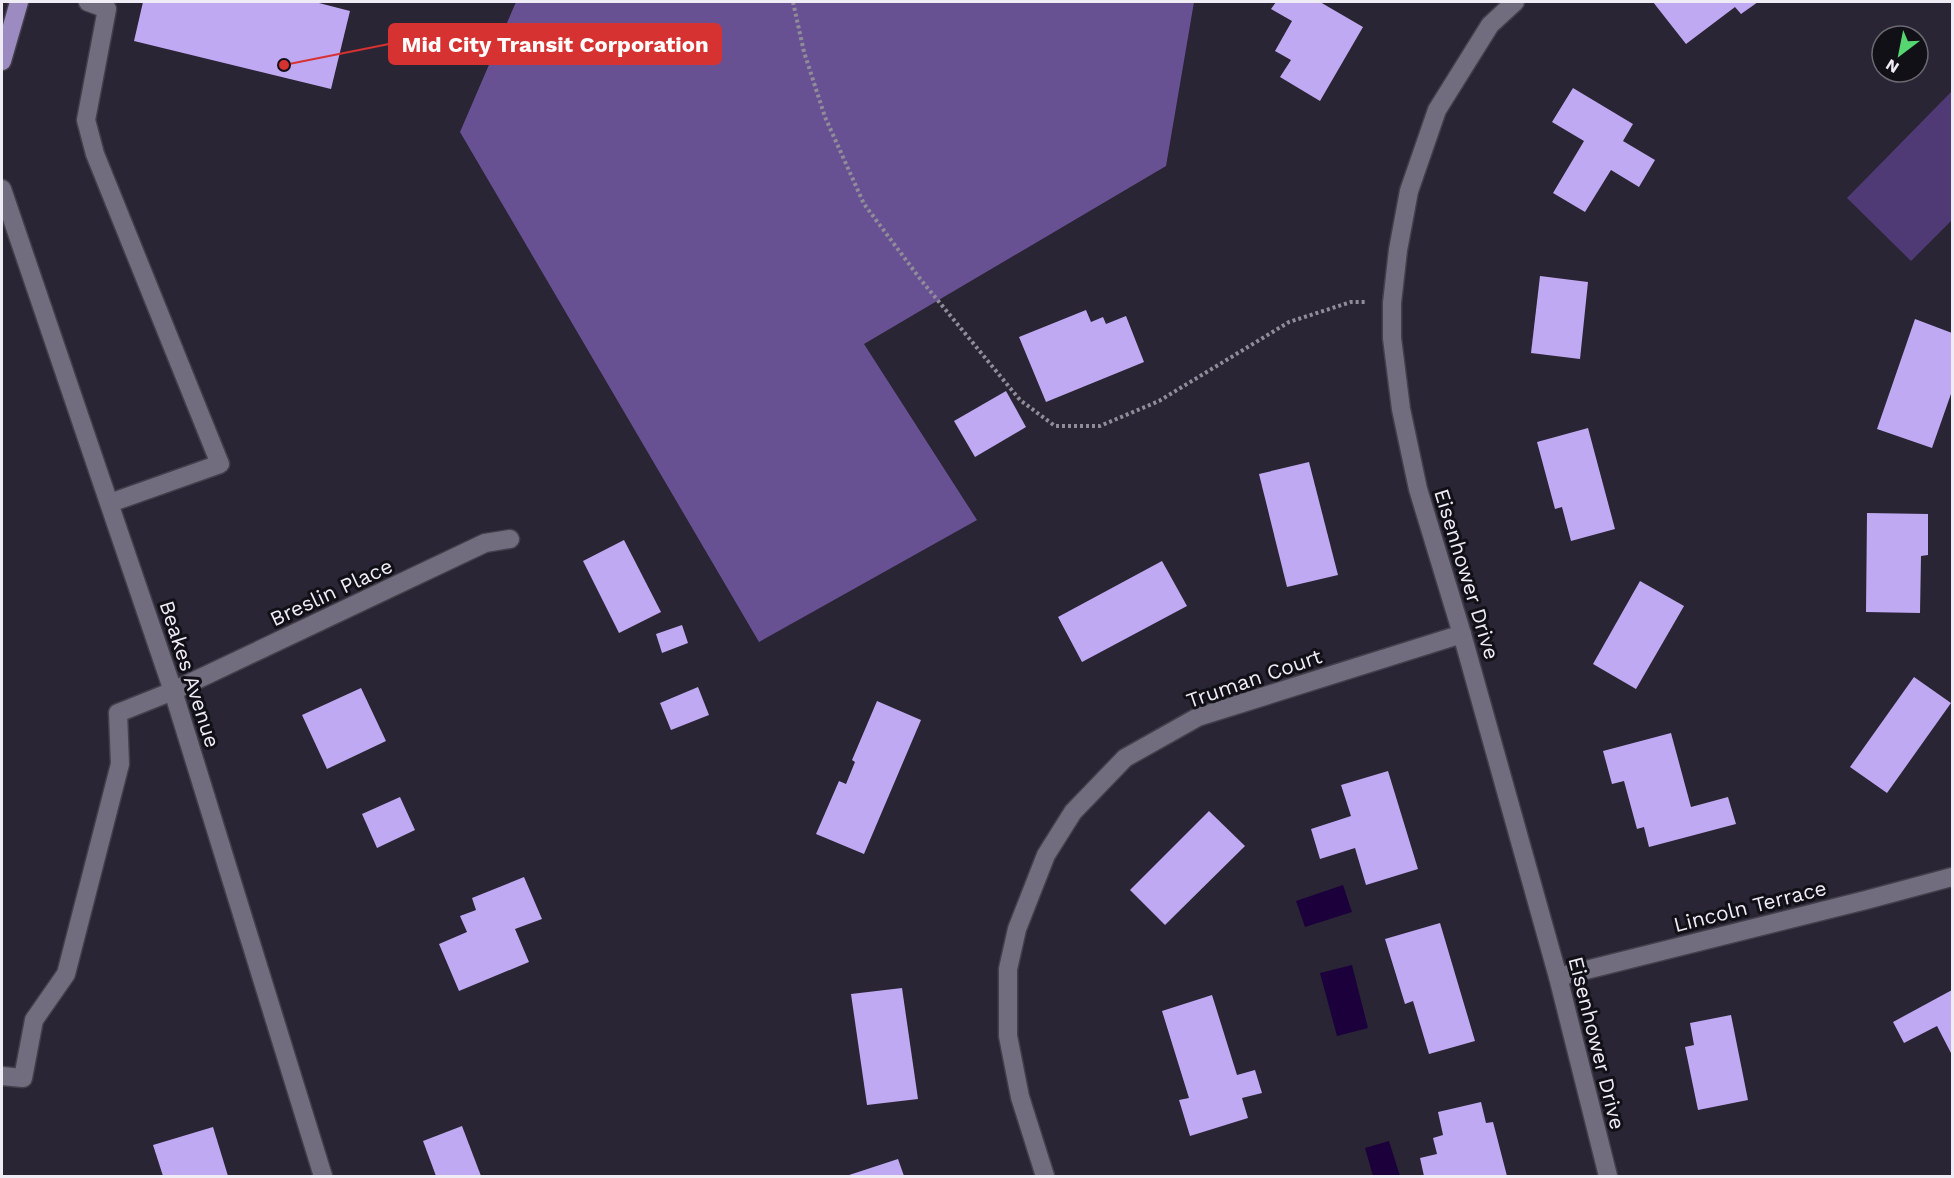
<svg xmlns="http://www.w3.org/2000/svg" width="1954" height="1178" viewBox="0 0 1954 1178" font-family="'Work Sans',sans-serif">
<rect width="100%" height="100%" fill="#292534"/>
<polygon fill="#4f3a75" points="1952,91 1952,220 1911,261 1847,198"/>
<polygon fill="#685193" points="516,2 1194,2 1166,166 864,344 977,520 759,642 460,132"/>
<g fill="#1c003c">
<polygon points="1343,885 1352,912 1305,927 1296,901"/>
<polygon points="1352,965 1368,1028 1337,1036 1320,973"/>
<polygon points="1389,1141 1400,1176 1373,1176 1365,1148"/>
</g>
<g fill="#bfa9f2">
<polygon points="143,2 315,2 350,11 331,89 134,41"/>
<polygon points="1276,2 1320,2 1363,27 1320,101 1280,77 1291,60 1275,51 1292,21 1271,9"/>
<polygon points="1653,2 1758,2 1741,14 1735,7 1686,44"/>
<polygon points="1573,88 1633,124 1623,141 1655,160 1639,187 1611,170 1585,212 1553,193 1584,141 1552,122"/>
<polygon points="1540,276 1588,282 1580,359 1531,353"/>
<polygon points="1086,310 1091,322 1103,317 1106,324 1126,316 1144,362 1046,402 1019,337"/>
<polygon points="1915,319 1952,333 1952,391 1932,448 1877,429"/>
<polygon points="1006,391 1026,427 975,457 954,421"/>
<polygon points="1588,428 1615,529 1571,541 1562,507 1555,509 1537,442"/>
<polygon points="1309,462 1338,575 1287,587 1259,474"/>
<polygon points="1867,513 1928,514 1928,555 1921,556 1920,613 1866,612"/>
<polygon points="624,540 661,612 619,633 583,561"/>
<polygon points="1162,561 1187,606 1082,662 1058,617"/>
<polygon points="1640,581 1684,606 1636,689 1593,664"/>
<polygon points="682,625 688,643 662,653 656,634"/>
<polygon points="1914,677 1951,703 1887,793 1850,767"/>
<polygon points="698,687 709,715 671,730 660,703"/>
<polygon points="361,688 386,741 327,769 302,715"/>
<polygon points="877,701 921,720 864,854 816,834 839,781 846,784 855,762 852,760"/>
<polygon points="1671,733 1691,807 1728,797 1736,824 1649,847 1644,827 1637,829 1624,781 1612,784 1603,751"/>
<polygon points="1388,771 1418,869 1366,885 1355,848 1320,859 1311,829 1351,816 1341,785"/>
<polygon points="400,797 415,830 377,848 362,814"/>
<polygon points="1209,811 1245,846 1165,925 1130,890"/>
<polygon points="524,877 542,919 515,929 529,962 459,991 439,944 467,932 460,916 476,910 472,898"/>
<polygon points="1440,923 1475,1041 1429,1054 1413,1001 1405,1004 1385,939"/>
<polygon points="902,988 918,1099 867,1105 851,994"/>
<polygon points="1952,990 1952,1055 1937,1026 1904,1043 1893,1022"/>
<polygon points="1212,995 1237,1075 1255,1070 1262,1093 1242,1098 1248,1118 1190,1136 1179,1100 1189,1098 1162,1011"/>
<polygon points="1731,1015 1748,1100 1698,1110 1685,1047 1694,1045 1690,1023"/>
<polygon points="1481,1102 1486,1123 1493,1122 1507,1176 1424,1176 1420,1158 1437,1154 1433,1138 1443,1135 1438,1112"/>
<polygon points="462,1126 481,1176 436,1176 423,1141"/>
<polygon points="213,1127 228,1176 163,1176 153,1145"/>
<polygon points="898,1159 904,1176 846,1176"/>
</g>
<g fill="none" stroke-linecap="round" stroke-linejoin="round">
<g stroke="#433f4b" stroke-width="21">
<g id="minor">
<polyline points="88,2 107,9 86,120 95,154 220,464 110,503"/>
<polyline points="1515,2 1490,25 1437,110 1409,191 1398,250 1392,303 1392,338 1401,409 1418,489 1462,634 1558,977 1608,1176"/>
<polyline points="2,189 173,691 323,1176"/>
<polyline points="1558,977 1866,900 1952,877"/>
<polyline points="2,1076 23,1078 34,1020 66,974 120,764 118,713 173,691 485,543 510,539"/>
<polyline points="1045,1176 1020,1097 1008,1036 1008,969 1017,929 1046,855 1073,812 1125,758 1198,717 1462,634"/>
</g>
</g>
<g stroke="#433f4b" stroke-width="21">
<polyline id="major" points="2,61 19,2"/>
</g>
<polyline stroke="#908d99" stroke-width="4" stroke-dasharray="3 3" stroke-linecap="butt" points="793,2 804,52 825,117 864,204 921,280 1020,400 1055,426 1100,426 1159,401 1289,322 1351,302 1367,302"/>
<use href="#minor" stroke="#716d7e" stroke-width="18"/>
<use href="#major" stroke="#9b8bc1" stroke-width="18"/>
</g>
<g text-anchor="middle" dominant-baseline="central" stroke-width="6" stroke-linejoin="round" paint-order="stroke">
<g font-size="21" fill="#efecf6" stroke="#111016">
<text transform="translate(1467 574) rotate(73)">Eisenhower Drive</text>
<text transform="translate(331 592) rotate(-25)">Breslin Place</text>
<text transform="translate(190 674) rotate(72)">Beakes Avenue</text>
<text transform="translate(1254 678) rotate(-19)">Truman Court</text>
<text transform="translate(1750 906) rotate(-14)">Lincoln Terrace</text>
<text transform="translate(1597 1043) rotate(76)">Eisenhower Drive</text>
</g>
</g>
<path fill="none" stroke="#d73232" stroke-width="2" d="M284 65L389 44"/>
<circle fill="#d73232" stroke="#111016" stroke-width="2" cx="284" cy="65" r="6"/>
<rect fill="#d73232" stroke="#d73232" stroke-width="2" x="389" y="24" width="332" height="40" rx="6"/>
<g font-size="22" text-anchor="middle" font-weight="bold" fill="#fff">
<text x="555" y="52">Mid City Transit Corporation</text>
</g>
<rect width="1954" height="1178" fill="none" stroke="#efecf6" stroke-width="6"/>
<g transform="translate(1900 54) rotate(212)"><circle r="28" fill="#111016" stroke="#6a6870" stroke-width="1.5"/>
<path d="M0-4.5L10 22L0 15L-10 22Z" fill="#55d671"/>
<text y="-9" font-size="16" font-weight="bold" text-anchor="middle" fill="#efecf6">N</text>
</g>
</svg>
